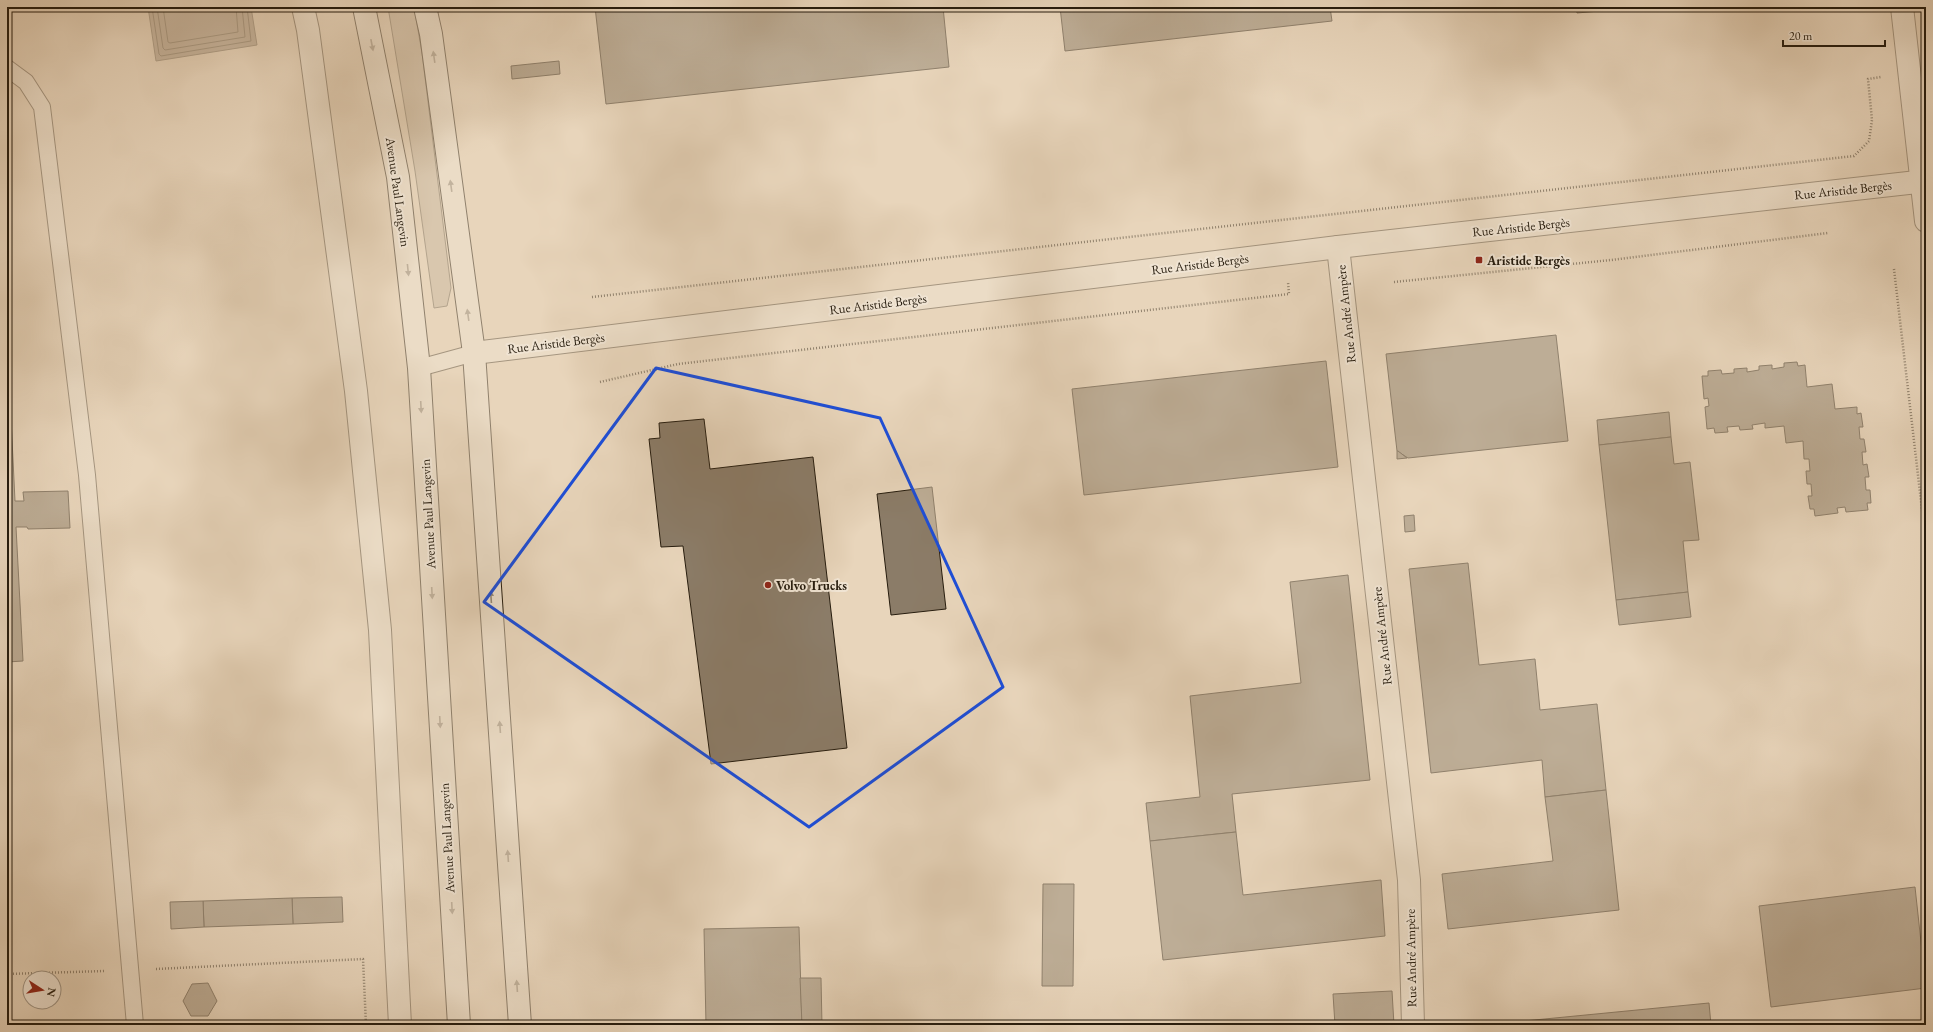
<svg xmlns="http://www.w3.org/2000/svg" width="1933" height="1032" viewBox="0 0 1933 1032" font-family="'EB Garamond',serif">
<rect width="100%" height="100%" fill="#e8d5bb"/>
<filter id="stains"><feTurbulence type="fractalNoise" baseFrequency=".005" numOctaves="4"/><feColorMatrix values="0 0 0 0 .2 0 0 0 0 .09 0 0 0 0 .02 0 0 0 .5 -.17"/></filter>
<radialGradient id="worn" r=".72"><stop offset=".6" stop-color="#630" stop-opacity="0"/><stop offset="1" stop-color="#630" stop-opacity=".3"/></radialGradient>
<polygon fill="#c7b69e" stroke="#766956" points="388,7 414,7 422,53 451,288 447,306 434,308 415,171"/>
<polygon fill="#a69680" stroke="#736552" points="148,7 251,7 257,45 156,61"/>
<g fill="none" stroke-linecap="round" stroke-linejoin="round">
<g stroke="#665947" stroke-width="1">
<polyline points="152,7 159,54 161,56 251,41 247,7"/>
<polyline points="157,7 163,48 165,50 245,37 242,7"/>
<polyline points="163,7 168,42 170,43 238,32 236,7"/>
</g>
</g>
<g fill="#8b7c68" stroke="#261c0e">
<polygon points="595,7 943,7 949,67 606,104"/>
<polygon points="1060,7 1330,7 1332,21 1065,51"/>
<polygon points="1576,7 1620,7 1621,9 1577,13"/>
<polygon points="559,61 560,74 512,79 511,66"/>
<polygon points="1556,335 1568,441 1408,458 1397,451 1386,354"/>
<polygon points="7,336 15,501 24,501 23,492 68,491 70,528 28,529 27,527 16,527 23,661 7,662"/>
<polygon points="1326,361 1338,467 1084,495 1072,389"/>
<polygon points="1797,362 1798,366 1805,365 1807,387 1832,384 1835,409 1857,407 1857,414 1861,413 1863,427 1859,427 1860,439 1864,439 1866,452 1862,452 1863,465 1867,464 1869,477 1865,477 1866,490 1870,490 1871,503 1867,503 1868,510 1846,512 1845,507 1837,508 1838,513 1815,516 1814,509 1810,509 1808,496 1812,496 1811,484 1807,484 1806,471 1810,471 1809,459 1804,459 1803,441 1786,443 1784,426 1765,428 1765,423 1752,425 1753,429 1740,430 1739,426 1727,427 1728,432 1715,433 1714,428 1707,429 1705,407 1709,406 1708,398 1704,399 1702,376 1708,376 1708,371 1721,370 1722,374 1734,373 1734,369 1747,368 1747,372 1759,370 1759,366 1772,365 1772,369 1784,367 1784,363"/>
<polygon points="1669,412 1671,437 1599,445 1597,420"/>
<polygon points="704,419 710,469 813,457 847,748 711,764 683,546 661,547 649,439 660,438 659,423"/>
<polygon points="1671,437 1674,464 1690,462 1699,540 1683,541 1688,592 1616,600 1599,445"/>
<polygon points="1397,451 1398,451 1407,458 1397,459"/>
<polygon points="932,487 946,609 891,615 877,494"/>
<polygon points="1414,515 1415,531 1405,532 1404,516"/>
<polygon points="1468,563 1479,665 1535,659 1540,710 1597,704 1606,790 1545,797 1542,760 1431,773 1409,569"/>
<polygon points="1348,575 1370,780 1232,794 1236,832 1150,841 1146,803 1200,797 1190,696 1301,683 1290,582"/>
<polygon points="1688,592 1691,617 1619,625 1616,600"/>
<polygon points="1606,790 1619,910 1448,929 1442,874 1553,861 1545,797"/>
<polygon points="1236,832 1243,895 1381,880 1385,936 1163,960 1150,841"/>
<polygon points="1043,884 1074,884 1073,986 1042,986"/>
<polygon points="1915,887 1926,988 1771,1007 1759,906"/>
<polygon points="342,897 343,922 293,924 292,898"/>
<polygon points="292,898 293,924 204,927 203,901"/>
<polygon points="203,901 204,927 171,929 170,902"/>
<polygon points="799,927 802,1025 706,1025 704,929"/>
<polygon points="800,978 821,978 822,1025 802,1025"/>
<polygon points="208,983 217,1001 208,1016 191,1016 183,1001 192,984"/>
<polygon points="1392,991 1394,1025 1335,1025 1333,994"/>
<polygon points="1709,1003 1711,1025 1521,1025 1524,1021"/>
</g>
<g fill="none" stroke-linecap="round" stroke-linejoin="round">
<g stroke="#564a39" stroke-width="18">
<g id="lane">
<polyline points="7,68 26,82 42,107 87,475 135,1025"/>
<polyline points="419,368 474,353"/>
</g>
</g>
<g stroke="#564a39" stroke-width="24">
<g id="street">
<polyline points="303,7 308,30 356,391 380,630 400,1025"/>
<polyline points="1902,7 1926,221"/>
<polyline points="1338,247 1409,880 1413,1025"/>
<polyline points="474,353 1338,247 1926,181"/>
</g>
</g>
<g stroke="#261c0e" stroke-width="24">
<g id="secondary">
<polyline points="364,7 398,177 419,368 459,1025"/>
<polyline points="425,7 431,34 474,353 520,1025"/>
</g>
</g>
<g stroke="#261c0e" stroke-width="2.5" stroke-dasharray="1 2" stroke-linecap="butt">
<polyline points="1894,269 1926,544"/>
<polyline points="1394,282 1611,260 1828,233"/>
<polyline points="592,297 1854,156 1869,141 1872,120 1868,79 1881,77"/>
<polyline points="600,382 678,364 1289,294 1288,282"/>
<polyline points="156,969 363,959 366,1025"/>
<polyline points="7,974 105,971"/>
</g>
<use href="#lane" stroke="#f0e4d3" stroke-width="16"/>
<use href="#street" stroke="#f0e4d3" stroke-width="22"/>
<use href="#secondary" stroke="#f0e4d3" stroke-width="22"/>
</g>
<defs><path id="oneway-solid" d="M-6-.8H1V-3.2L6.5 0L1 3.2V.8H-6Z"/></defs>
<g fill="#958a7a">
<use href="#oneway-solid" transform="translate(372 45) rotate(79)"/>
<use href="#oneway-solid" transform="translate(434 57) rotate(-98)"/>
<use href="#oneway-solid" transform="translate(451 186) rotate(-98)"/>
<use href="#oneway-solid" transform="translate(408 270) rotate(84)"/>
<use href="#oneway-solid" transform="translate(468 315) rotate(-98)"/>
<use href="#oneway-solid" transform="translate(421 407) rotate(87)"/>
<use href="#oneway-solid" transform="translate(432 593) rotate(87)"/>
<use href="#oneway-solid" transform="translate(491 597) rotate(-94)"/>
<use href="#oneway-solid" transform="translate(440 722) rotate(87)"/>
<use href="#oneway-solid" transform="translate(500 727) rotate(-94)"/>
<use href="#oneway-solid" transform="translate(508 856) rotate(-94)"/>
<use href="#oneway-solid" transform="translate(452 908) rotate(87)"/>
<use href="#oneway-solid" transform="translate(517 986) rotate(-94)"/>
</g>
<path d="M0 0H1933V1032H0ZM 656,368 L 880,418 L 1003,687 L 809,827 L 484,602 Z" fill="#e8d5bb" fill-opacity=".55" fill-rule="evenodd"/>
<path fill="none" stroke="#1d4ed8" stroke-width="3" stroke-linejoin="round" d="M 656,368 L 880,418 L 1003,687 L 809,827 L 484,602 Z"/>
<g fill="#8f2418" stroke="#f0e4d3" stroke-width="1.5">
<rect x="1475" y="256" width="8" height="8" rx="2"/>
<circle cx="768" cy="585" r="4"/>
</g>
<g text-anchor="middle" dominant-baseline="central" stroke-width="4" stroke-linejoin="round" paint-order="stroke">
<g font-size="13" fill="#261c0e" stroke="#f0e4d3">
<text transform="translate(1843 190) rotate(-6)">Rue Aristide Bergès</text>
<text transform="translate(398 192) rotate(82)">Avenue Paul Langevin</text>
<text transform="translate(1521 227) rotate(-6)">Rue Aristide Bergès</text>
<text transform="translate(1200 264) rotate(-7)">Rue Aristide Bergès</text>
<text transform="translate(878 304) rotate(-7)">Rue Aristide Bergès</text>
<text transform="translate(1346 314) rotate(-96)">Rue André Ampère</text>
<text transform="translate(556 343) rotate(-7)">Rue Aristide Bergès</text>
<text transform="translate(428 514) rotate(-93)">Avenue Paul Langevin</text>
<text transform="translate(1382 636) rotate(-96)">Rue André Ampère</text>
<text transform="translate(447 838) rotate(-93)">Avenue Paul Langevin</text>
<text transform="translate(1411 958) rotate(-91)">Rue André Ampère</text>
</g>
<g font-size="13" font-weight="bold" fill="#261c0e" stroke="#f0e4d3" text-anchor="start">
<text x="1487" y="260">Aristide Bergès</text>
<text x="776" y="585">Volvo Trucks</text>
</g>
</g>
<rect width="1933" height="1032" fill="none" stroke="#e8d5bb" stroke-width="24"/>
<rect x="8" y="8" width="1917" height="1016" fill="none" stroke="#261c0e" stroke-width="2"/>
<rect x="12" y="12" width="1909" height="1008" fill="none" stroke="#261c0e"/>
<g transform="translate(42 990) rotate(102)"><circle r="19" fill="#f0e4d3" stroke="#9f9484"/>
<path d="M0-3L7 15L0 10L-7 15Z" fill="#8f2418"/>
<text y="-6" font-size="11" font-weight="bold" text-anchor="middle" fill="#261c0e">N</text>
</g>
<path d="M1783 40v6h102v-6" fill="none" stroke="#261c0e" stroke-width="2"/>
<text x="1789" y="40" font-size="12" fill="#261c0e" stroke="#f0e4d3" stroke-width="3" paint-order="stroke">20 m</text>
<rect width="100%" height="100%" filter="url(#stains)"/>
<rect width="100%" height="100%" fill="url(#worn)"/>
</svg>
